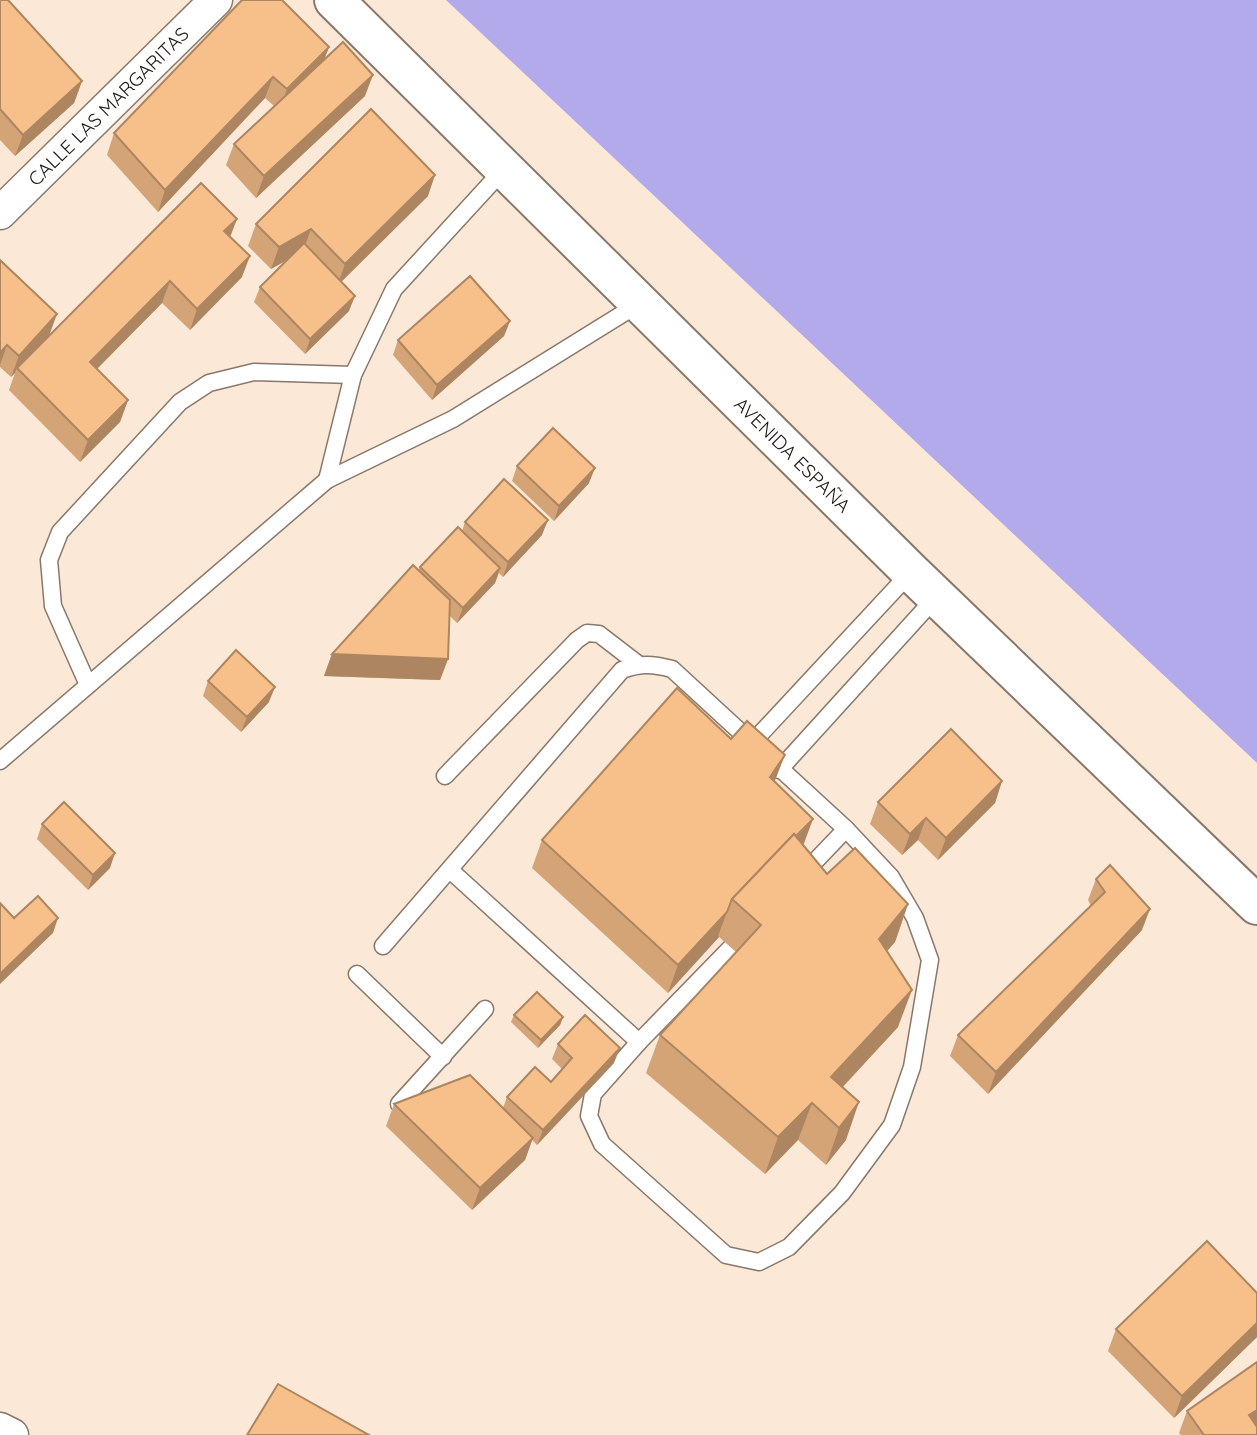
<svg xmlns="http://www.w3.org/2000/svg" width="1257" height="1435" viewBox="0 0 1257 1435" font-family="Quicksand,sans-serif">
<rect width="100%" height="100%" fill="#fbe8d7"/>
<polygon fill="#b3aaec" points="446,0 1257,0 1257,763"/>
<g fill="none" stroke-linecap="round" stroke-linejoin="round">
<g stroke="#897869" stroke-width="19">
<g id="service">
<polyline points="327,480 353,375 394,289 504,169"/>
<polyline points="88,685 53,606 49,560 60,532 180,402 209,383 254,372 353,375"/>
<polyline points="751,744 911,572"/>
<polyline points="0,761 327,480 453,419 640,303"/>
<polyline points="779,770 937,596"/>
<polyline points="445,776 577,640 587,633 599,634 638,664"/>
<polyline points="450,870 639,1042"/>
<polyline points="803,874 846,829"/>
<path d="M 383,946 L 622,670 C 641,663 653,664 672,669 L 846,829 L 891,877 L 915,918 L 930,960 L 912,1067 L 892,1125 L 842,1193 L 789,1247 L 759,1262 L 726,1255 L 602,1144 L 589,1116 L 593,1094 L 639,1042 L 746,932"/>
<polyline points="357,974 443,1057"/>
<polyline points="399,1104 485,1009"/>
</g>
</g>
<g stroke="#897869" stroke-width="35">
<g id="minor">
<path id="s1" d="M 0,213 L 216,0"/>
<polyline points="0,1429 12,1435"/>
</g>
</g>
<g stroke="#897869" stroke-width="42">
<g id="tertiary">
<path id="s2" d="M 334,0 L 911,572 L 1257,905"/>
</g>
</g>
<use href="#service" stroke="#fff" stroke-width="16"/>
<use href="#minor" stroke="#fff" stroke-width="32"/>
<use href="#tertiary" stroke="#fff" stroke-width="38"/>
</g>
<g fill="#d4a477">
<polygon points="0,0 82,81 74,103 15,156 0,140"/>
<polygon points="329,47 324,60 365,96 256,198 226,165 234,144 274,106 265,98 158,212 107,155 114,133"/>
<polygon points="428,196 341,282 349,311 305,354 254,302 260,287 287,260 271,269 248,246 256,224"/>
<polygon points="230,236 242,277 190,330 162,303 97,369 128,400 120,422 80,462 9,390 15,373 11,377 0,367 0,260 49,335"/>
<polygon points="510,321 504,336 432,400 393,355 398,340"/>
<polygon points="517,466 589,483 554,521 512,481"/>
<polygon points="465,522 542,535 503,577 499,573 495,583 457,623 449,615 448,659 440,680 324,676 332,654 418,570 420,567 462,531"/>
<polygon points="208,681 269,702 241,732 203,696"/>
<polygon points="1002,781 995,803 938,860 918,840 902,855 870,824 878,802"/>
<polygon points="775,782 803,845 827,874 908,904 895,942 887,951 898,1027 843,1087 846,1140 826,1165 798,1140 765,1174 646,1073 660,1035 736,952 719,937 668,993 532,868 542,840"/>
<polygon points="42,824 110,868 88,890 37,839"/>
<polygon points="1096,879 1142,930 988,1094 950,1056 958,1035 1091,906 1088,900"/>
<polygon points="514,1015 563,1017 560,1025 538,1048 511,1022"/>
<polygon points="558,1044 614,1063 537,1145 532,1140 525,1160 472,1210 386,1126 394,1104 503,1108 507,1097 551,1082 562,1069 552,1059"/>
<polygon points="1257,1293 1257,1337 1174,1418 1108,1351 1116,1329"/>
<polygon points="1257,1362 1257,1435 1181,1435 1179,1433 1187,1411"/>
</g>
<g fill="#ad8661">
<polygon points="329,47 321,68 279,111 287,89"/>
<polygon points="373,75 365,96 256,198 264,176"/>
<polygon points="273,77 265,98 158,212 165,190"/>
<polygon points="82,81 74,103 15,156 23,135"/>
<polygon points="435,175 428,196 337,286 345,264"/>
<polygon points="237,219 229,240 224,231"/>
<polygon points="311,229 303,251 271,269 279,247"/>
<polygon points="250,256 242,277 190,330 197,309"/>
<polygon points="170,281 162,303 82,384 90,362"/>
<polygon points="355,296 349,311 305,354 310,339"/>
<polygon points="57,314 49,336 17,368 15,373 11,377 19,356"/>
<polygon points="510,321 504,336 432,400 437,385"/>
<polygon points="7,345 0,365 0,353"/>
<polygon points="128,400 120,422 80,462 88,440"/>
<polygon points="595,468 589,483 554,521 559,506"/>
<polygon points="548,520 542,535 503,577 508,562"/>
<polygon points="500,568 495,583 457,623 463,608"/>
<polygon points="332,654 448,659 440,680 324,676"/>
<polygon points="275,687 269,702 241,732 247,717"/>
<polygon points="785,755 774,783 770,777"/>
<polygon points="1002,781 995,803 938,860 946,838"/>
<polygon points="926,818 918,840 902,855 910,834"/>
<polygon points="813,819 803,846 736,903"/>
<polygon points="115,853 110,868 88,890 93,875"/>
<polygon points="908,904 895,942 865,976 879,939"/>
<polygon points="1150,909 1142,930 988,1094 996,1072"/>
<polygon points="727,912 718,936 719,937 668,993 678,965"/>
<polygon points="58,918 53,933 0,984 0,974"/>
<polygon points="912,990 898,1027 820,1111 831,1077"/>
<polygon points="563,1017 560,1025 538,1048 541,1040"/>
<polygon points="620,1048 614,1063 537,1145 543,1130"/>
<polygon points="859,1102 846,1140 826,1165 839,1128"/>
<polygon points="812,1103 798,1140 765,1174 778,1137"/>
<polygon points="533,1138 525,1160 472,1210 480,1188"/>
<polygon points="1257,1323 1257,1337 1174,1418 1182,1396"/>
<polygon points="1257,1410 1257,1426 1244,1435 1249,1415"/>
</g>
<g fill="#f7bf8a" stroke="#ad8661" stroke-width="2">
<polygon points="0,0 8,0 82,81 23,135 0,109"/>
<polygon points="242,0 282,0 329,47 287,89 273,77 165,190 114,133"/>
<polygon points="343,42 373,75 264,176 234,144"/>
<polygon points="371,109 435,175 345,264 311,229 279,247 256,224"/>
<polygon points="201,183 237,219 224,231 250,256 197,309 170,281 90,362 128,400 88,440 17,368"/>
<polygon points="304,243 355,296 310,339 260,287"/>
<polygon points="0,260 57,314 19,356 7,345 0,353"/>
<polygon points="470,276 510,321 437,385 398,340"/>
<polygon points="553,428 595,468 559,506 517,466"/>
<polygon points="504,479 548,520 508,562 465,522"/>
<polygon points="458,527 500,568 463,608 420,567"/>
<polygon points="413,565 450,600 448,659 332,654"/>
<polygon points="236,650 275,687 247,717 208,681"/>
<polygon points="677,688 731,739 747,721 785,755 770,777 813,819 796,836 794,834 732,899 727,912 678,965 542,840"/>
<polygon points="951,729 1002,781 946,838 926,818 910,834 878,802"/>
<polygon points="64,802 115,853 93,875 42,824"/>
<polygon points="794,834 827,874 855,848 908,904 879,939 912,990 831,1077 859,1102 839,1128 812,1103 778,1137 660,1035 761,925 732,899"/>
<polygon points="1110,865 1150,909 996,1072 958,1035 1105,892 1096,879"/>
<polygon points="38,896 58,918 0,974 0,903 14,918"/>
<polygon points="537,992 563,1017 541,1040 514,1015"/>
<polygon points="585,1015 620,1048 543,1130 507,1097 535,1067 551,1082 572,1058 558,1044"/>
<polygon points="470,1075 533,1138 480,1188 394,1104"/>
<polygon points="1207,1241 1257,1293 1257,1323 1182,1396 1116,1329"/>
<polygon points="1257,1362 1257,1410 1249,1415 1257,1427 1257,1435 1204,1435 1187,1411"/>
<polygon points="278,1384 369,1435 247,1435"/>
</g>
<g text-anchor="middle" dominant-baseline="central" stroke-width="5" stroke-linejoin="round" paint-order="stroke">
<g font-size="19" fill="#1c1610" stroke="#fff7f0">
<text stroke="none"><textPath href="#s1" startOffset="152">CALLE LAS MARGARITAS</textPath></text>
<text stroke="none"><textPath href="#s2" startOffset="646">AVENIDA ESPAÑA</textPath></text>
</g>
</g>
</svg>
